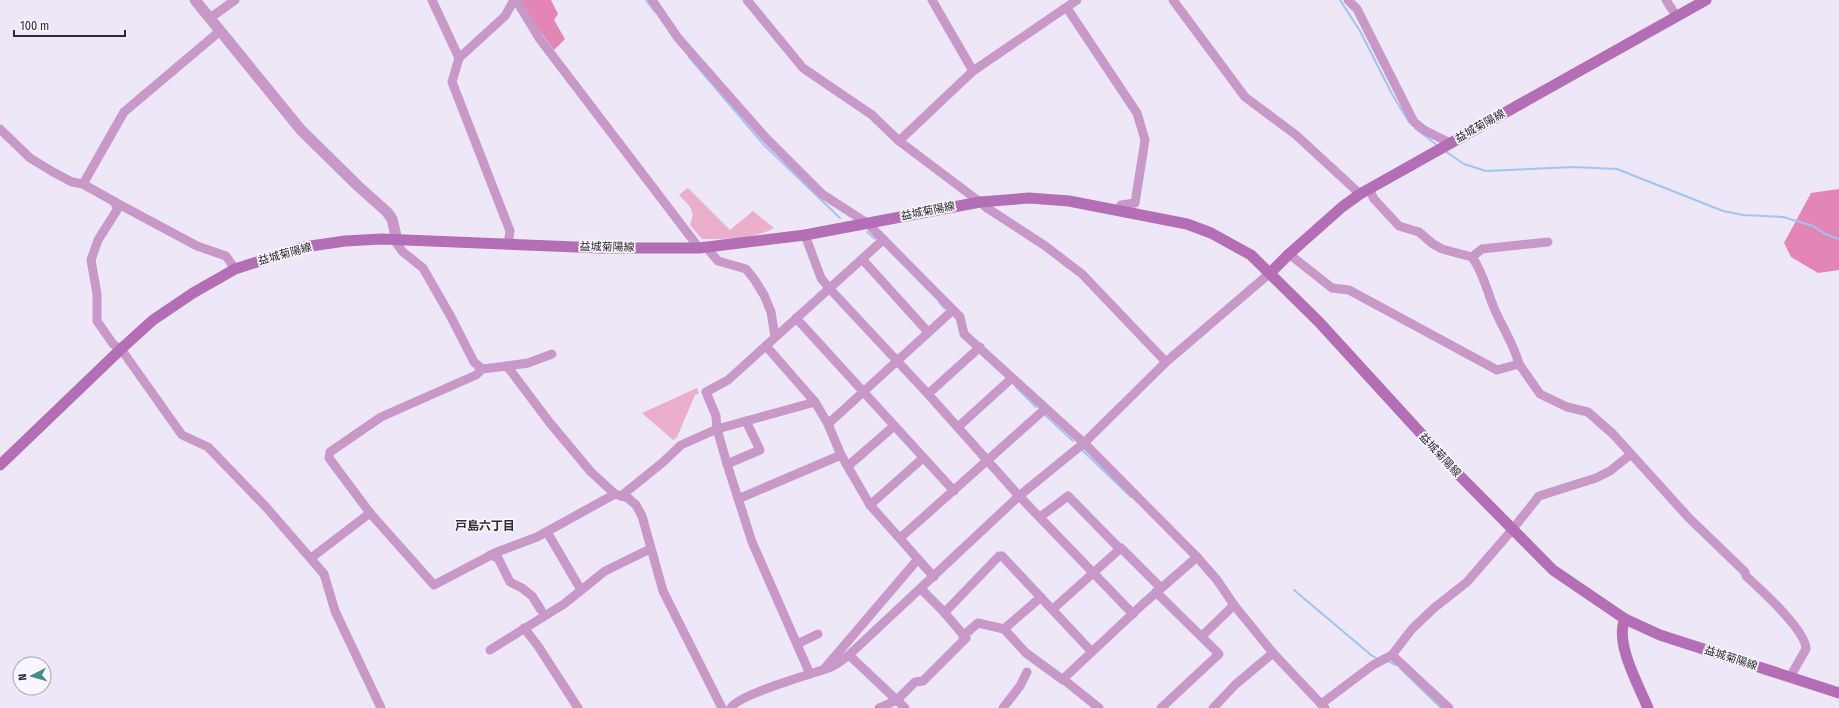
<svg xmlns="http://www.w3.org/2000/svg" width="1839" height="708" viewBox="0 0 1839 708" font-family="'Fira Sans Condensed','Noto Sans JP',sans-serif">
<rect width="100%" height="100%" fill="#ede7f8"/>
<g fill="#ebaecb">
<path d="M 688,188 L 730,230 L 753,211 L 774,228 C 753,240 725,239 702,239 L 690,225 C 696,209 690,207 679,195 Z"/>
<polygon points="697,388 699,393 695,395 677,437 673,440 642,413"/>
</g>
<g fill="#e385b5">
<polygon points="517,0 551,0 558,14 554,20 565,39 554,50"/>
<polygon points="1839,189 1839,270 1818,273 1791,257 1784,243 1811,193"/>
</g>
<g fill="none" stroke-linecap="round" stroke-linejoin="round">
<g stroke="#a1c4f3" stroke-width="2">
<polyline points="646,0 655,12"/>
<polyline points="1340,0 1360,31 1392,94 1409,122"/>
<polyline points="689,57 764,145 840,218"/>
<polyline points="1415,128 1438,146"/>
<polyline points="1445,151 1464,164 1486,171 1573,167 1617,169 1723,211 1743,215 1783,217 1813,226 1825,234 1839,239"/>
<polyline points="867,232 875,239"/>
<polyline points="939,302 945,309"/>
<polyline points="1016,387 1036,407"/>
<polyline points="1044,414 1073,441"/>
<polyline points="1081,449 1131,497"/>
<polyline points="1294,590 1371,655 1376,658"/>
<polyline points="1388,661 1396,665"/>
<polyline points="1400,668 1441,708"/>
</g>
<g stroke="#c798c8" stroke-width="9">
<polyline points="432,0 459,58"/>
<polyline points="516,0 539,38 699,248"/>
<polyline points="652,0 678,38 766,138 822,194 867,223 960,317 964,334 1084,443 1197,557 1217,580 1234,605 1273,653 1325,708"/>
<polyline points="747,0 803,68 872,115 899,141 980,202 987,208 1044,245 1082,274 1166,362"/>
<polyline points="932,0 973,71"/>
<polyline points="1173,0 1245,97 1296,135 1360,194"/>
<polyline points="1348,0 1357,9 1414,122 1424,130 1450,143"/>
<polyline points="1666,0 1677,17"/>
<polyline points="1067,8 1137,113 1145,140 1135,203 1121,205 1120,211"/>
<polyline points="210,18 235,0"/>
<polyline points="0,129 30,158 53,172 72,182 83,184 115,202 117,210 98,240 91,260 97,294 97,321 113,344 121,349 182,435 208,447 266,507 324,574 335,611 381,708"/>
<polyline points="899,141 973,71 1077,0"/>
<polyline points="83,184 124,112 220,31"/>
<polyline points="1369,189 1374,199 1399,226 1419,232 1433,244 1442,249 1472,257 1482,249 1548,242"/>
<polyline points="113,201 197,246 226,256 235,269"/>
<polyline points="805,235 821,278 829,288 928,394 1019,496 1133,614"/>
<polyline points="394,240 403,252 423,268 451,317 474,362 482,369 507,366 550,423 591,472 615,494 628,498 636,505 642,516 663,591 722,708"/>
<polyline points="508,244 510,231 452,82 459,58 505,16 514,0"/>
<polyline points="707,248 718,261 746,269 754,279 764,295 771,312 775,337"/>
<path d="M 1289,254 L 1332,288 L 1349,290 L 1497,370 L 1519,364 L 1540,394 L 1567,407 L 1588,412 L 1613,434 L 1689,518 L 1745,572 L 1746,576 C 1760,589 1806,630 1806,649 L 1790,677"/>
<path d="M 1472,257 C 1483,272 1487,291 1494,308 C 1502,327 1514,344 1519,364"/>
<polyline points="862,259 928,332"/>
<polyline points="796,318 954,491"/>
<polyline points="766,346 815,402 828,424 841,455 870,505 934,577"/>
<polyline points="507,366 528,363 552,354"/>
<polyline points="928,394 980,347"/>
<polyline points="828,424 953,310"/>
<polyline points="958,427 1012,378"/>
<polyline points="727,464 760,450 746,421"/>
<polyline points="848,466 894,426"/>
<polyline points="621,496 662,463 681,445 717,429 815,402"/>
<polyline points="738,499 841,455"/>
<polyline points="870,505 923,458"/>
<polyline points="370,513 329,458 330,452 381,417 476,375 482,369"/>
<polyline points="1040,517 1068,496 1120,549"/>
<polyline points="547,532 581,590"/>
<polyline points="900,538 1045,409"/>
<polyline points="490,555 498,558 510,582 522,588 532,596 541,610"/>
<polyline points="311,558 370,513 434,585 497,552 537,537 615,494"/>
<polyline points="921,589 943,611 947,610 999,556 1002,556 1091,651"/>
<polyline points="1156,592 1219,654 1161,708"/>
<polyline points="1053,609 1121,548 1161,588"/>
<polyline points="524,628 538,646 578,708"/>
<polyline points="1004,629 1041,597"/>
<polyline points="963,636 978,623 1004,629 1026,653 1063,680"/>
<polyline points="1202,636 1234,605"/>
<polyline points="797,644 818,634"/>
<polyline points="490,650 564,604 605,571 650,549"/>
<polyline points="849,655 905,708"/>
<polyline points="1392,655 1449,708"/>
<polyline points="825,668 918,559"/>
<polyline points="810,674 752,542 727,464 717,429 716,416 706,392 728,380 883,240"/>
<polyline points="1321,704 1373,665 1392,655 1412,629 1434,608 1467,582 1512,530 1539,496 1596,478 1610,471 1630,455"/>
<path d="M 731,708 C 738,694 813,674 831,667 C 838,664 844,659 849,655 L 1019,496 L 1084,443 L 1166,362 L 1270,273"/>
<polyline points="879,708 897,700 915,682 923,681 966,638 943,611"/>
<polyline points="1003,708 1020,686 1027,672"/>
<polyline points="1099,708 1063,679 1143,604 1197,557"/>
<polyline points="1213,708 1236,684 1273,653"/>
</g>
<polyline stroke="#c798c8" stroke-width="11" points="195,0 301,130 358,186 387,212 392,219 397,240"/>
<g stroke="#b36eb5" stroke-width="11">
<polyline points="1270,273 1289,254 1342,207 1360,194 1706,0"/>
<polyline points="0,465 121,349 153,320 193,293 235,269 304,247 345,241 382,239 601,248 699,248 805,235 980,202 1029,198 1069,201 1187,224 1211,233 1251,255 1319,322 1458,474 1553,570 1625,619 1660,635 1839,693"/>
<path d="M 1625,619 C 1614,642 1639,686 1648,708"/>
</g>
</g>
<g text-anchor="middle" dominant-baseline="central" stroke-width="3.5" stroke-linejoin="round" paint-order="stroke">
<g font-size="11" fill="#2e2c32" stroke="#f9f6fd">
<text transform="translate(1480 126) rotate(-29)">益城菊陽線</text>
<text transform="translate(928 211) rotate(-11)">益城菊陽線</text>
<text transform="translate(607 247) rotate(1)">益城菊陽線</text>
<text transform="translate(285 254) rotate(-15)">益城菊陽線</text>
<text transform="translate(1440 455) rotate(47)">益城菊陽線</text>
<text transform="translate(1731 658) rotate(18)">益城菊陽線</text>
</g>
<g font-size="12" font-weight="bold" fill="#2e2c32" stroke="#f9f6fd">
<text x="485" y="526">戸島六丁目</text>
</g>
</g>
<g transform="translate(32 676) rotate(264)"><circle r="19" fill="#f9f6fd" stroke="#a8a5ac"/>
<path d="M0-3L7 15L0 10L-7 15Z" fill="#478d87"/>
<text y="-6" font-size="11" font-weight="bold" text-anchor="middle" fill="#2e2c32">N</text>
</g>
<path d="M14 30v6h111v-6" fill="none" stroke="#2e2c32" stroke-width="2"/>
<text x="20" y="30" font-size="12" fill="#2e2c32" stroke="#f9f6fd" stroke-width="3" paint-order="stroke">100 m</text>
</svg>
